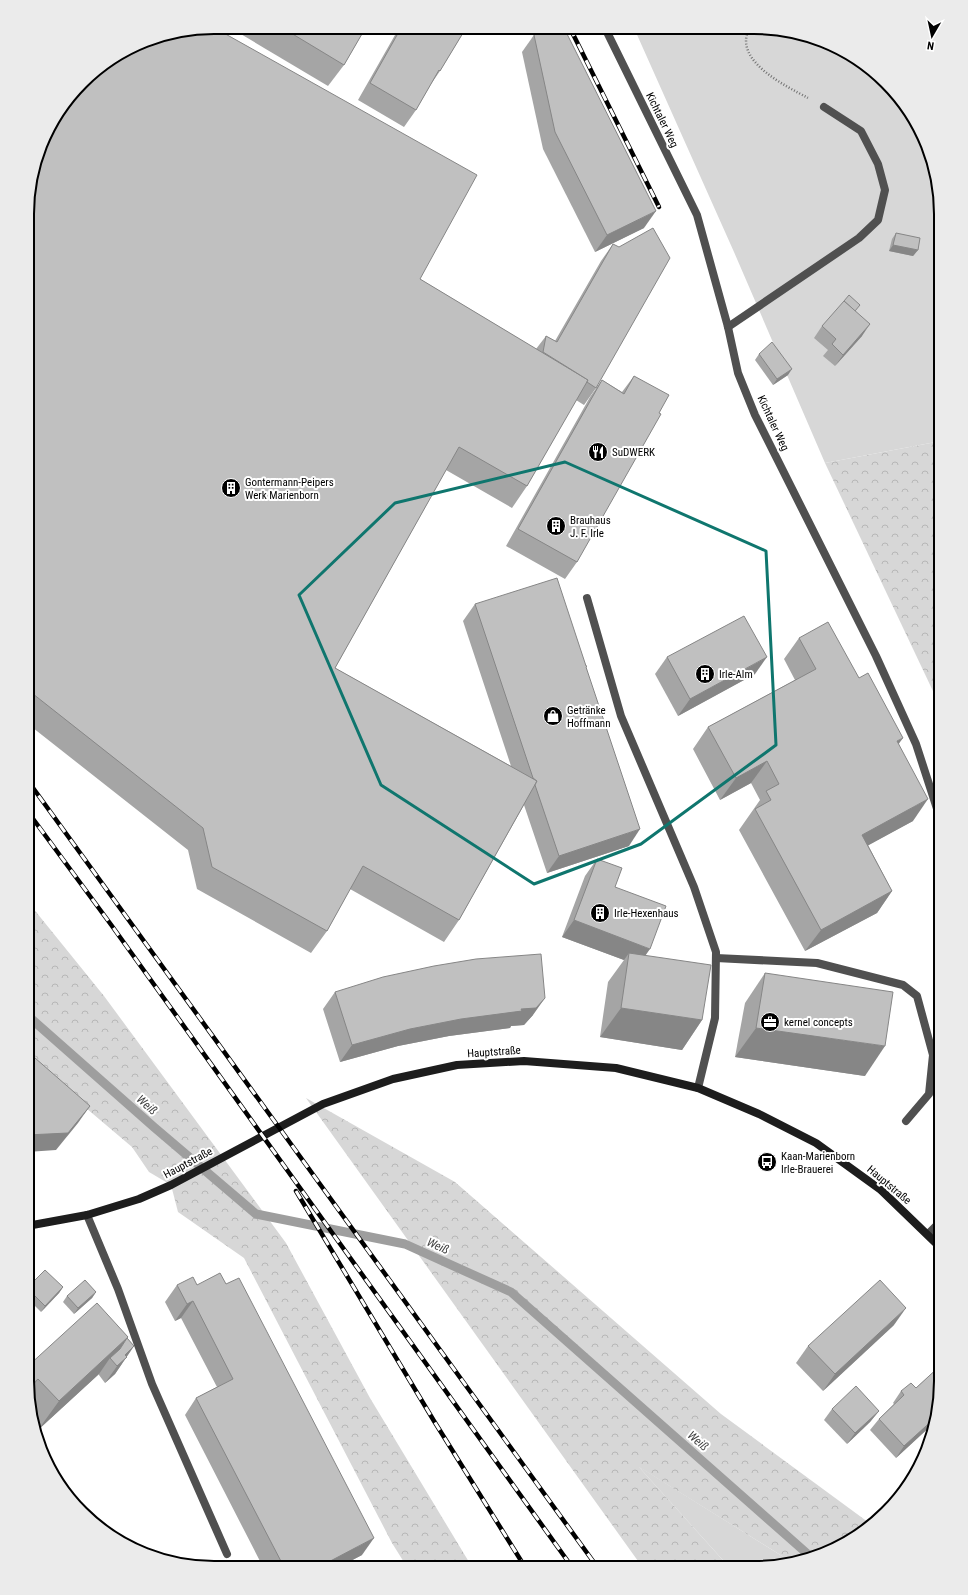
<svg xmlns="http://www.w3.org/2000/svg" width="968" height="1595" viewBox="0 0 968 1595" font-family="'Roboto Condensed',sans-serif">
<defs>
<pattern id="forest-crowns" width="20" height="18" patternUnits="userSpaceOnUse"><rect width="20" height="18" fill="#d7d7d7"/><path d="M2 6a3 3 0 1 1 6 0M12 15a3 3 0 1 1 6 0" fill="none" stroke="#b7b7b7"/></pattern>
</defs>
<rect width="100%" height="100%" fill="#fff"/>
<g fill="#d7d7d7">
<polygon points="634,28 779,29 826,41 868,66 902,100 927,143 941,214 941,441 825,463 734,252"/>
<polygon points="638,1466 790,1561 754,1568 730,1568"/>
</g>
<g fill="url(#forest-crowns)">
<polygon points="941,441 941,708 825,463"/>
<polygon points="28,902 104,996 286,1243 370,1398 472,1567 407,1567 392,1543 244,1258 178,1212 171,1185 149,1172 132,1147 27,1058"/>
<polygon points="306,1098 455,1182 721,1414 872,1525 868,1529 825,1554 790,1561 639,1467 730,1568 643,1568"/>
</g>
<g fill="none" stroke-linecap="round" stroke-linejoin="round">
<polyline stroke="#9e9e9e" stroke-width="9" points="27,1015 154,1127 256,1214 405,1244 511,1292 811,1557"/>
<path stroke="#727272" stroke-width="2.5" stroke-dasharray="1 2" stroke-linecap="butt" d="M 749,29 C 733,61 786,86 808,98"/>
<g stroke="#505050" stroke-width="8">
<polyline points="728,327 859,238 878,220 885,190 878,164 861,131 824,107"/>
<polyline points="587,598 621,716 694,887 716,952 715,1018 698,1088"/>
<polyline points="716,958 817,963 903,985 917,996 933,1055 929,1094 906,1121"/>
<polyline points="87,1215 118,1289 152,1384 227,1554"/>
</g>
<g stroke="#505050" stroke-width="8">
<polyline points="605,28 697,215 728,327 738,373 755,415 876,656 916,744 941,821"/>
<polyline points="928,1234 941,1221"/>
</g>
<polyline stroke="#1d1d1d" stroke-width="8" points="27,1226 87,1215 139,1199 171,1185 323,1104 393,1079 457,1065 524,1061 616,1068 698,1088 759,1114 816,1143 881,1190 941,1248"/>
<g stroke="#000" stroke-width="4.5">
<g id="rail">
<polyline points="570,28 659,207"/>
<polyline points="28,781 598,1568"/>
<polyline points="28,812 112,926 572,1567"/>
<polyline points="296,1191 434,1421 525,1567"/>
</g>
</g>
<use href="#rail" stroke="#fff" stroke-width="3" stroke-dasharray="9" stroke-linecap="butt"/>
</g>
<g fill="#a5a5a5">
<polygon points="229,27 366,27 344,65 328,86"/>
<polygon points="399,28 466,28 440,71 431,84 416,110 404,127 358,100"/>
<polygon points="534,35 644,228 595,252 543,149 522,52"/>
<polygon points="29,190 420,279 536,349 546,336 555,341 601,261 613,244 596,388 584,405 576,400 527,486 512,508 446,470 335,668 511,766 463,621 475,604 586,667 629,846 547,873 524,805 459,920 444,942 350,889 327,931 311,953 197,889 188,850 28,724"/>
<polygon points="896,233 918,250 913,256 889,251 892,239"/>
<polygon points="856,311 862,336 835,366 823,356 828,350 814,338 822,326"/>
<polygon points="759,354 788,375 773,385 755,360"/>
<polygon points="634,376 577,562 565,579 506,546 590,397 602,380 622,392"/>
<polygon points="799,638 859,678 898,744 913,821 868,845 892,891 877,913 805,951 739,830 760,800 751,783 720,800 693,749 708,727 795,680 784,659"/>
<polygon points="667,657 755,674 678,716 655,674"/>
<polygon points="597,859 615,887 645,956 702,1020 682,1050 600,1037 608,982 624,960 562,937 585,876"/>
<polygon points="765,973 865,1076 735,1057 745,1003"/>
<polygon points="335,992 533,1015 524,1025 511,1026 510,1028 449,1036 398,1046 340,1062 323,1009"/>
<polygon points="177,1285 197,1285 362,1555 339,1567 263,1567 185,1415 196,1398 217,1387 181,1318 175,1321 165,1302"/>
<polygon points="63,1287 59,1293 41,1312 27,1298 27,1288"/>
<polygon points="96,1292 92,1298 74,1314 63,1302 67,1296"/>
<polygon points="894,1325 823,1391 796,1363 808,1346"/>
<polygon points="128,1337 127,1338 134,1346 115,1374 105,1383 99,1375 99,1374 38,1430 36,1428 27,1381"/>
<polygon points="941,1350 941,1393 935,1422 896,1458 870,1430 879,1419 894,1404 893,1403 901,1391 916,1388 939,1367 933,1361"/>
<polygon points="832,1409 879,1411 870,1422 847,1444 824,1420"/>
</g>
<g fill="#868686">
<polygon points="656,211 644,228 595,252 607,235"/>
<polygon points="893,245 918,250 913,256 889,251"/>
<polygon points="870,324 862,336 835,366 843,355"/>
<polygon points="792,369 788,375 773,385 777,379"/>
<polygon points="767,657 755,674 678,716 690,699"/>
<polygon points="903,738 887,760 897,741"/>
<polygon points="767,761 751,783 720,800 736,778"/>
<polygon points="928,799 913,821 847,857 862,835"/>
<polygon points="640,829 629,846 547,873 559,856"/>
<polygon points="892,891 877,913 805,951 821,930"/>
<polygon points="574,920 650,949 638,966 629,953 624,960 562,937"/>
<polygon points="545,998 533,1015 524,1025 511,1026 510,1028 449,1036 398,1046 340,1062 352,1045 410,1029 461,1019 521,1009"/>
<polygon points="621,1008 702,1020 682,1050 600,1037"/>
<polygon points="756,1028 885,1046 865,1076 735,1057"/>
<polygon points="90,1106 78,1123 56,1150 27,1152 27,1135"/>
<polygon points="63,1287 59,1293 41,1312 45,1306"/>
<polygon points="96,1292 92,1298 74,1314 78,1308"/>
<polygon points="193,1301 181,1318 175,1321 187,1304"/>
<polygon points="906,1308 894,1325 823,1391 835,1374"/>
<polygon points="128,1337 112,1360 110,1358 99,1374 38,1430 59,1401"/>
<polygon points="134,1346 115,1374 105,1383 125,1355"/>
<polygon points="38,1379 29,1392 28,1388"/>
<polygon points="879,1411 870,1422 847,1444 855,1433"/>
<polygon points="936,1417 935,1422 896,1458 904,1446"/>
<polygon points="374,1538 362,1555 339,1567 319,1567"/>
</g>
<g fill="#c0c0c0" stroke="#868686">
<polygon points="213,27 477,175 420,279 588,380 527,486 459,447 335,668 537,781 459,920 363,866 327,931 212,867 203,828 28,690 29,190 46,131 91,74 143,41"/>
<polygon points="281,27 366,27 344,65"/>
<polygon points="401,28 466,28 440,71 439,70 416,110 370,83"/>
<polygon points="548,28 564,28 656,211 607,235 555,132 534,35"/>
<polygon points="653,228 670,258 596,388 587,382 588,380 543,352 546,336 557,342 613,244 619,247"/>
<polygon points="896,233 920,238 918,250 893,245"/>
<polygon points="849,295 860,305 855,311 844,301"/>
<polygon points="844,301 870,324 843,355 832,344 836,339 822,326"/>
<polygon points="772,342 792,369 777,379 759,354"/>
<polygon points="634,376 669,395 659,413 661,414 577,562 518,529 602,380 624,394"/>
<polygon points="557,578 586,666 587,666 586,667 640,829 559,856 535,785 537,781 533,778 475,604"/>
<polygon points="744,616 767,657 690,699 667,657"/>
<polygon points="828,622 859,678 868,673 903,738 897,741 928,799 862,835 892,891 821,930 755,809 771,800 766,791 779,784 767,761 736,778 708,727 816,669 799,638"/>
<polygon points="597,859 622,868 615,887 666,906 650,949 574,920"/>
<polygon points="629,953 711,965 702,1020 621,1008"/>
<polygon points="541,954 545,998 536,1008 521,1009 522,1011 461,1019 410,1029 352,1045 335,992 383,977 434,966 476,959"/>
<polygon points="765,973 893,992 885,1046 756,1028"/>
<polygon points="27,1051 90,1106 68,1133 27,1135"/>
<polygon points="45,1270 63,1287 45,1306 27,1288"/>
<polygon points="220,1273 226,1284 239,1278 374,1538 319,1567 284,1567 196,1398 233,1379 193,1301 187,1304 177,1285 193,1277 197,1285"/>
<polygon points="85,1280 96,1292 78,1308 67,1296"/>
<polygon points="880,1280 906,1308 835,1374 808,1346"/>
<polygon points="97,1303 128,1337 59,1401 38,1379 28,1388 27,1381 27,1367"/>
<polygon points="127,1338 134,1346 125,1355 127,1357 117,1366 110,1358 120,1349"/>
<polygon points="941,1365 941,1393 936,1417 904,1446 879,1419 904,1395 901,1391 911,1383 916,1388"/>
<polygon points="856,1386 879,1411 855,1433 832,1409"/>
</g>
<path fill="none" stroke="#0f766e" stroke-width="3" stroke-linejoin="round" d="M 565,462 L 766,551 L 776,745 L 641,844 L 534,884 L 381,785 L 299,595 L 395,503 Z"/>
<defs>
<g id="restaurant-disc" transform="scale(1)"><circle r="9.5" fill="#000" stroke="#fff"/><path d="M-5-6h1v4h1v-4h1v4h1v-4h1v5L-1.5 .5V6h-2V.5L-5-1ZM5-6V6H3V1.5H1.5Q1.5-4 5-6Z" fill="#fff"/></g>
<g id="building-disc" transform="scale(1)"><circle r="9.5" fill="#000" stroke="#fff"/><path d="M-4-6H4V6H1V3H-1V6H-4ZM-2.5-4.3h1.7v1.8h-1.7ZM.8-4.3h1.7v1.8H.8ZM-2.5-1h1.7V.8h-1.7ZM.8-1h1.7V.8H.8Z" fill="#fff"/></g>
<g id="shop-disc" transform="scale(1)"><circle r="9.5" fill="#000" stroke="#fff"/><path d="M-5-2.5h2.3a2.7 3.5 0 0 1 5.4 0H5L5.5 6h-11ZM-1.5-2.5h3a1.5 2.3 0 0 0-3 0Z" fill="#fff"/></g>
<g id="office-disc" transform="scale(1)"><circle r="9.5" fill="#000" stroke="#fff"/><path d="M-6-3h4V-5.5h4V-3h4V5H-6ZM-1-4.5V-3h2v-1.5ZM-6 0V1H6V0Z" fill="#fff"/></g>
<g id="bus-disc" transform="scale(1)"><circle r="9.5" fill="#000" stroke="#fff"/><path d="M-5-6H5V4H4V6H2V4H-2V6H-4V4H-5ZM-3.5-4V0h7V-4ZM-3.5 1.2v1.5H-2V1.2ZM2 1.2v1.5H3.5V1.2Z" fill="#fff"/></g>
</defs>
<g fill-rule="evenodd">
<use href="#restaurant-disc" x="598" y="452"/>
<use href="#building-disc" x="231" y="488"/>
<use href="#building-disc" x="556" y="526"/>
<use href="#building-disc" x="705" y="674"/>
<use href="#shop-disc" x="553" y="716"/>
<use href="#building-disc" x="600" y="913"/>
<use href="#office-disc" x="770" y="1022"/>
<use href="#bus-disc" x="767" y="1162"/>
</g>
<g text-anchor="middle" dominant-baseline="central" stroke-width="4" stroke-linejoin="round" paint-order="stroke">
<g font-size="11" fill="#000" stroke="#fff">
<text transform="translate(662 120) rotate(64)">Kichtaler Weg</text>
<text transform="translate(773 423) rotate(65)">Kichtaler Weg</text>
<text transform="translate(494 1052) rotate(-4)">Hauptstraße</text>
<text transform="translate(188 1163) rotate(-28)">Hauptstraße</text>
<text transform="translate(889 1185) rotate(40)">Hauptstraße</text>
</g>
<g font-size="11" fill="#000" stroke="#fff" text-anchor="start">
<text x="612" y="452">SuDWERK</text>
<text x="245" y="482">Gontermann-Peipers<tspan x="245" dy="13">Werk Marienborn</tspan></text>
<text x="570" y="520">Brauhaus<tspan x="570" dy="13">J. F. Irle</tspan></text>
<text x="719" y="674">Irle-Alm</text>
<text x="567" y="710">Getränke<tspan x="567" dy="13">Hoffmann</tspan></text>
<text x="614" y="913">Irle-Hexenhaus</text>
<text x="784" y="1022">kernel concepts</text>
<text x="781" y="1156">Kaan-Marienborn<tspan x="781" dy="13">Irle-Brauerei</tspan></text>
</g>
<g font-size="12" font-style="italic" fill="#3f3f3f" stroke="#fff">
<text transform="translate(147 1105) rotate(42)">Weiß</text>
<text transform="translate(438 1246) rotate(24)">Weiß</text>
<text transform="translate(698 1441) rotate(41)">Weiß</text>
</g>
</g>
<path d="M0 0H968V1595H0ZM214 34H754A180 180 0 0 1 934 214V1381A180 180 0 0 1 754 1561H214A180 180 0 0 1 34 1381V214A180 180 0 0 1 214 34Z" fill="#ebebeb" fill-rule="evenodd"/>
<path fill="none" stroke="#000" stroke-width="2" d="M214 34H754A180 180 0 0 1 934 214V1381A180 180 0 0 1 754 1561H214A180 180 0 0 1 34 1381V214A180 180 0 0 1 214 34Z"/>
<g transform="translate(932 36) rotate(189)" stroke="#ffffff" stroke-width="3" paint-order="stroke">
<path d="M0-3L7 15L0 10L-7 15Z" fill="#000000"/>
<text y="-6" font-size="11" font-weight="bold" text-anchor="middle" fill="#000000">N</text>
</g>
</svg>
